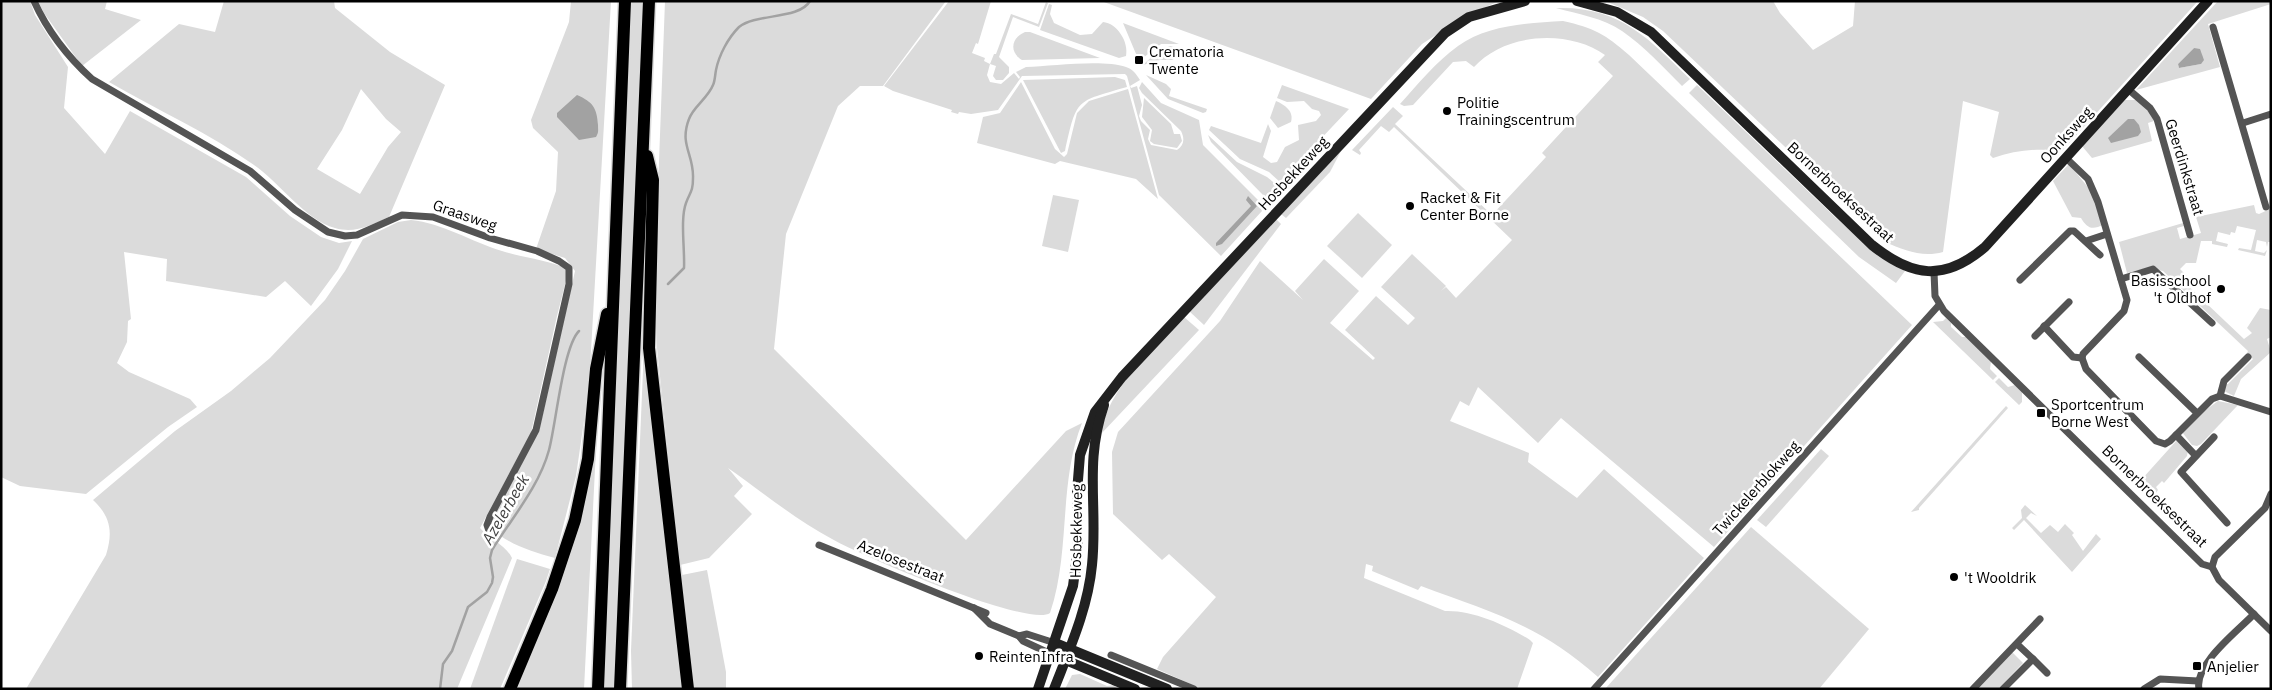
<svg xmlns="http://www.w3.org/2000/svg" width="2272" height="690" viewBox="0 0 2272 690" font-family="'IBM Plex Sans',sans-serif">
<rect width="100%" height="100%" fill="#fff"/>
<g fill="#dbdbdb" fill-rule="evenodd">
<polygon points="1,1 30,1 35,15 68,67 64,108 105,154 130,111 246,177 290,216 321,237 339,243 352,241 338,269 311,306 285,281 266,297 166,281 167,259 124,252 131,319 128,321 127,342 117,363 129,372 190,399 197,407 168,427 86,494 20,486 1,477"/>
<polygon points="38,1 107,1 105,9 141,20 82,66 44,13"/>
<path d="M 224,1 L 334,1 L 335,8 L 390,52 L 445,85 L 389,217 C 371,225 355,234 335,228 C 305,220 280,183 254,165 C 209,133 157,110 109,82 L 179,24 L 215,32 ZM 361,89 L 386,119 L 401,132 L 388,147 L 360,194 L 317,169 L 342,130 Z"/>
<path d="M 571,1 L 611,1 L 589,386 L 576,476 L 555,558 C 529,551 507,544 487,525 L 539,431 L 575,271 L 565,258 L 536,249 L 556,191 L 558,152 L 533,128 L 531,120 L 564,35 L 569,22 Z"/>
<polygon points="632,1 644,1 613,689 603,689"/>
<path d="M 665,1 L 946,1 L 883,86 L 860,86 L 838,106 L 786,234 L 774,349 L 966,540 L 1066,431 L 1082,423 C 1058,484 1071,551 1050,613 C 1028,628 860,555 832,539 C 796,520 761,491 728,468 L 743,486 L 734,496 L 752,514 L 709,558 L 680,565 L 657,348 L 657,215 Z"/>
<path d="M 949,1 L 991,1 L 978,44 L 976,43 L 972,53 L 985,58 L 984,61 L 990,64 L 994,54 L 996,54 L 1011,14 L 1038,24 L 1046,2 L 1048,3 L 1039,27 L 1013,17 L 999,57 L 1009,67 L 1009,73 L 1003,80 L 996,80 L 993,76 L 996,66 L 990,64 L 987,75 L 990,82 L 1001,84 L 1014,73 L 1019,79 L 1020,77 L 1016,72 L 1026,67 C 1052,66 1103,59 1126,67 C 1133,69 1136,74 1140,80 L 1130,86 L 1131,88 L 1137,86 L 1142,105 L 1139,116 L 1141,121 L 1150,130 L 1148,139 L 1151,145 L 1177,150 C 1184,145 1185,139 1181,131 L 1142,93 L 1139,88 L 1142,82 L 1161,103 L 1199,120 L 1203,145 L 1259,201 L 1262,211 L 1221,256 L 1159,195 L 1127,76 L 1125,74 L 1022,76 L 998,110 L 971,114 L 959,112 L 958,114 L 951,112 L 952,110 L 893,91 L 884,86 Z"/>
<polygon points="1101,1 1499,1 1462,18 1422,44 1371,99"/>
<path d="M 1605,1 L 1773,1 L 1780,13 L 1813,50 L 1853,26 L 1855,1 L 2198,1 L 2062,151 C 2038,148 2016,150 1993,158 L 1990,155 L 1999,112 L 1963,101 L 1943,252 C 1922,258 1904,250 1885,242 L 1663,31 L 1643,17 Z"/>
<path d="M 2218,1 L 2271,1 L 2271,4 L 2208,24 L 2220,67 L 2136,90 ZM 2194,48 L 2201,64 L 2179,68 L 2178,64 Z"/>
<path d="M 1049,4 L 1052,5 L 1050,14 L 1054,23 L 1080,35 L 1092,34 L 1103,22 C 1117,23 1129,42 1126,56 L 1119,58 L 1040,30 Z"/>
<path d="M 1556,8 C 1620,6 1648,38 1690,79 L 1682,86 C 1663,67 1644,46 1622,31 C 1603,18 1578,14 1556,8 Z"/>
<path d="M 1563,21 C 1594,28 1605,34 1629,55 L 1912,325 L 1714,547 L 1561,418 L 1538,443 L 1478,387 L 1469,406 L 1460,401 L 1450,421 L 1529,453 L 1528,462 L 1577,498 L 1604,469 L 1704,558 L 1598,677 C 1540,625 1491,612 1421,586 L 1418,590 L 1372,571 L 1373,566 L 1366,564 L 1364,578 L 1445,611 C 1473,610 1506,625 1530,640 L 1533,643 L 1517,689 L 1202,689 L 1157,669 L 1163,657 L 1216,597 L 1169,554 L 1162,560 L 1113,514 L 1112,452 L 1118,432 L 1220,321 L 1260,261 L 1303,300 L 1295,291 L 1324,259 L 1359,291 L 1330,323 L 1373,360 L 1375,358 L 1345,330 L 1376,296 L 1408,325 L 1415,318 L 1381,287 L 1412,254 L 1446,286 L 1441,291 L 1446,287 L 1456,298 L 1512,240 L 1394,127 L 1389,132 L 1381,126 L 1359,150 L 1361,153 L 1360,155 L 1352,150 L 1393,107 L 1403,116 L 1395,124 L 1492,215 L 1546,157 L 1542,153 L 1613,76 L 1598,62 L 1605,55 C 1568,29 1505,33 1474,67 L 1466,61 L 1453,62 L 1413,105 L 1404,106 L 1400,104 C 1418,84 1436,62 1458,46 C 1487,25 1528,23 1563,21 Z"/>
<polygon points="1123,23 1179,44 1161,44 1139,61"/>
<path d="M 1025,32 L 1030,32 L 1100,58 L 1022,60 C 1009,52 1011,38 1025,32 Z"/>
<polygon points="1170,46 1178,48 1173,60 1160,60 1143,65 1159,50"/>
<polygon points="1146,75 1166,84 1171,89 1169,96 1207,109 1206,112 1203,113 1168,99"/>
<path d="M 1115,77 L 1125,80 L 1127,87 C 1075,102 1077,98 1065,151 L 1061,153 L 1023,80 Z"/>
<polygon points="1021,82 1055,149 1064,157 1067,154 1077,113 1089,101 1128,89 1158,199 1136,179 1060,161 1055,164 977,143 983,117 1000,113"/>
<polygon points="1282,85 1349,109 1280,182 1269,172 1240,159 1209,130 1211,126 1261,143 1268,124 1271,131 1263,157 1271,163 1277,162 1285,147 1299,140 1298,125 1316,121 1321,115 1319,111 1312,109 1304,101 1287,102 1277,98"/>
<polygon points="1697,85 1836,218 1882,258 1905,271 1896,283 1859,257 1689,93"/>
<polygon points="1144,98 1171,124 1174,134 1180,134 1182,141 1177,148 1154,144 1150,141 1152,130 1142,117"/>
<polygon points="2125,100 2136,100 2152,115 2154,121 2148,123 2152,141 2092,158 2082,146"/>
<path d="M 1276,101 C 1285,105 1294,111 1291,122 L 1278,128 L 1270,118 Z"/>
<polygon points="1208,135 1237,162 1267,177 1283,190 1274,199 1265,197 1211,142"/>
<polygon points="1341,151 1330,172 1286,218 1281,214"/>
<path d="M 2069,164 L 2091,191 L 2104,224 C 2092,231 2087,228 2081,218 L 2072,217 L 2053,181 Z"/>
<polygon points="1053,195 1079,200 1068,252 1042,246"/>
<polygon points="2254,205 2256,213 2259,214 2270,209 2271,211 2271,242 2268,242 2267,247 2266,242 2257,240 2255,251 2264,253 2267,250 2265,256 2238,250 2239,248 2251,250 2256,230 2237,226 2235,233 2231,232 2230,235 2218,232 2216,241 2228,244 2227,247 2212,244 2212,241 2201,241 2196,263 2186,263 2180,269 2191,280 2187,285 2244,339 2252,333 2247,328 2260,308 2271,310 2271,337 2267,339 2271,352 2241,379 2234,396 2224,391 2224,385 2228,384 2253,359 2247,353 2248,351 2163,271 2147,268 2127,273 2119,242 2183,223 2184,226 2177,228 2180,239 2201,233 2196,217"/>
<polygon points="1358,213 1392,245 1362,278 1327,246"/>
<polygon points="1276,219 1281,224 1204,325 1189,311"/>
<path d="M 411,220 C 442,223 472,242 502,251 C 524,258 548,260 569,269 L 557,316 L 531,433 L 480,528 C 489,539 506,545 512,558 L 457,689 L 26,689 L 106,555 C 113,532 111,517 93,500 L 175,431 L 231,391 L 270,358 L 325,300 L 345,271 L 363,239 L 398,222 Z"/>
<path d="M 1184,317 L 1199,330 L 1101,434 C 1106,390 1155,347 1184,317 Z"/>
<polygon points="1946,318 1951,323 1951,327 1962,337 1966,337 1991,361 1990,369 1997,376 1993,380 1933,322 1943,321"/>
<polygon points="644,347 683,689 632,689 631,651"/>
<polygon points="1999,378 2008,387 2015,385 2022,391 2022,402 2019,405 1995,382"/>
<polygon points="599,389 584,689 512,689 558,583"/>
<polygon points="2218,401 2238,405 2201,444 2197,446 2192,445 2182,432 2203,412"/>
<polygon points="2006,406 2008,408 1919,508 1919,510 1911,512"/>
<polygon points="2178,439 2188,450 2187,456 2164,483 2162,481 2156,487 2158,490 2156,493 2142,479"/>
<polygon points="1821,449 1829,456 1766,527 1757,520"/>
<polygon points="2025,505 2037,516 2031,513 2026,518 2041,533 2050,525 2058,532 2065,524 2074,533 2072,535 2083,551 2096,534 2101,539 2072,572 2024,520 2014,530 2012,528 2022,518 2021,510"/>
<polygon points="1751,527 1869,629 1819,689 1605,689"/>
<polygon points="517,559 550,569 546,581 500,689 470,689"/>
<polygon points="707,570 726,672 726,689 695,689 682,575"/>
<polygon points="2012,652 2023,663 1998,689 1976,689"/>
<polygon points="1080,674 1107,686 1115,685 1116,689 1065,689 1072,675"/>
</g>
<g fill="#a2a2a2">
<polygon points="2194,48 2200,49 2204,60 2201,64 2179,68 2178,64"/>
<path d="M 577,95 C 593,102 597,108 598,125 C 598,131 599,132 596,137 L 579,140 L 557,117 L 557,113 Z"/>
<polygon points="2128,119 2134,119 2139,125 2141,132 2138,136 2111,143 2108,138"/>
<polygon points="1248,196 1257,206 1222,244 1216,246 1216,243 1251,206 1246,200"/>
</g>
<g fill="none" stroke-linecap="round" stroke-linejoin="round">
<g stroke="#a2a2a2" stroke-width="2.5">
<path d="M 668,284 L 684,268 C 685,250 680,219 686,203 C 690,192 693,192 693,178 C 694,154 679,145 689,119 C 693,107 708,98 713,85 C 715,81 715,75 716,70 C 719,55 728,38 739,27 C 756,13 799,20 810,1"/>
<path d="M 440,689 L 443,664 L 452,651 L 468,607 L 487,592 L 492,583 L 493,577 L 490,558 L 492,550 C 511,519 539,487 549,450 C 556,424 563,347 579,331"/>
</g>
<g stroke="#dbdbdb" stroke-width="15">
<g id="highway">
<polyline points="647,156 653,180 649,348 688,689"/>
<polyline points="510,689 552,589 575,520 588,459 596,369 607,314"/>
<polyline points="598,689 625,1"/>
<polyline points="620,689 649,1"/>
</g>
</g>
<g stroke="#545454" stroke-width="7">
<path d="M 34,1 C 47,30 69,58 92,79 L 250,171 L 295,210 L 328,232 L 345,236 L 357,235 L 402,215 L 433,217 L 490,238 L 537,251 L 559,261 L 569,268 L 569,284 L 536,430 L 490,517 L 487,525 L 490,534"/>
<polyline points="2213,27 2266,207"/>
<polyline points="2128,89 2150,108 2157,119 2190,235"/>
<polyline points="2243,123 2271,114"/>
<polyline points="2066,158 2088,179 2098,202 2127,300 2124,311 2083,354 2082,358 2086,369 2156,441 2165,444 2170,441 2212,399 2220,396 2271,412"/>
<polyline points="2086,241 2107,234"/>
<polyline points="1934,272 1935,296 1944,311 2202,564 2212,567"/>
<polyline points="2121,279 2153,269 2212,323"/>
<polyline points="2020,280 2070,231 2074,231 2100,255"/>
<polyline points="2044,326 2073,357 2082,358"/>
<polyline points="2035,336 2069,302"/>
<polyline points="2139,357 2197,413"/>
<polyline points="2220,396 2224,381 2248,357"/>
<polyline points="2176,435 2195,455"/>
<polyline points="2214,437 2181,472 2227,523"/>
<polyline points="2271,494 2265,508 2215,557 2212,567 2219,580 2271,631"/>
<polyline points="819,545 986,613"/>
<polyline points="974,608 990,624 1019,636 1023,641 1051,654"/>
<polyline points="1019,636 1027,634 1055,643"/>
<polyline points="1111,655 1194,689"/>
<polyline points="2033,659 2047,673"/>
<polyline points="1594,689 1939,305"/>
<polyline points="1973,689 2040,619"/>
<polyline points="2003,689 2033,659 2017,644"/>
<polyline points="2144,689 2160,679 2198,681"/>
<path d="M 2199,689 C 2194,664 2238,631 2254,614"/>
</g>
<g stroke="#212121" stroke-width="10">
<path d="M 1577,1 L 1617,12 L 1651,32 L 1872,245 C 1912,277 1944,282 1985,247 L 2208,1"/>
<polyline points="1055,643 1167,689"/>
<polyline points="1051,654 1135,689"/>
<polyline points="1038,689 1073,586 1078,548 1077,492 1080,455 1095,412 1122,377 1445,33 1469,17 1525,1"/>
<path d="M 1054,689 C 1070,648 1088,608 1092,565 C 1098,508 1084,462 1104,405"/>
</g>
<use href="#highway" stroke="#000" stroke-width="12"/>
</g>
<g fill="#000" stroke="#fff" stroke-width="2">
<rect x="1134" y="55" width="10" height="10" rx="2.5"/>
<circle cx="1447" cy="111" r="5"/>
<circle cx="1410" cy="206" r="5"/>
<circle cx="2221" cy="289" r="5"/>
<rect x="2036" y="408" width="10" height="10" rx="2.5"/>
<circle cx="1954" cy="577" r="5"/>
<circle cx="979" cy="656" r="5"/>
<rect x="2192" y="661" width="10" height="10" rx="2.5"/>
</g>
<g text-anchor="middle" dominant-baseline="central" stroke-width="5" stroke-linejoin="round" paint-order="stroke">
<g font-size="15" fill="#000" stroke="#fff" text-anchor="start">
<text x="1149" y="51">Crematoria<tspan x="1149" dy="17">Twente</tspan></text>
<text x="1457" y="102">Politie<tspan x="1457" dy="17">Trainingscentrum</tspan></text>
<text x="1420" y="197">Racket &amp; Fit<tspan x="1420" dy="17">Center Borne</tspan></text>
<text x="2211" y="280" text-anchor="end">Basisschool<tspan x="2211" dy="17">'t Oldhof</tspan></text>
<text x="2051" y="404">Sportcentrum<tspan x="2051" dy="17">Borne West</tspan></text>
<text x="1964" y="577">'t Wooldrik</text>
<text x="989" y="656">ReintenInfra</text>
<text x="2207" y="666">Anjelier</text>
</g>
<g font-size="15" fill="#000" stroke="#fff">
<text transform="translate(2066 135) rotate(-48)">Oonksweg</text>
<text transform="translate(2185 167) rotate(73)">Geerdinkstraat</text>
<text transform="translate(1293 173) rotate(-47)">Hosbekkeweg</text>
<text transform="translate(1841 192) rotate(43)">Bornerbroeksestraat</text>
<text transform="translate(465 215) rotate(19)">Graasweg</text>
<text transform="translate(1756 488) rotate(-48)">Twickelerblokweg</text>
<text transform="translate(2155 496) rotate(44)">Bornerbroeksestraat</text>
<text transform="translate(1076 531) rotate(-89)">Hosbekkeweg</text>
<text transform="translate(901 561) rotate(22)">Azelosestraat</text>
</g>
<g font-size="16" font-style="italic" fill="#434343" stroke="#fff">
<text transform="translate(505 509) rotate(-60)">Azelerbeek</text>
</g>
</g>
<rect width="2272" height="690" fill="none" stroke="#000000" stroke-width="5"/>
</svg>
